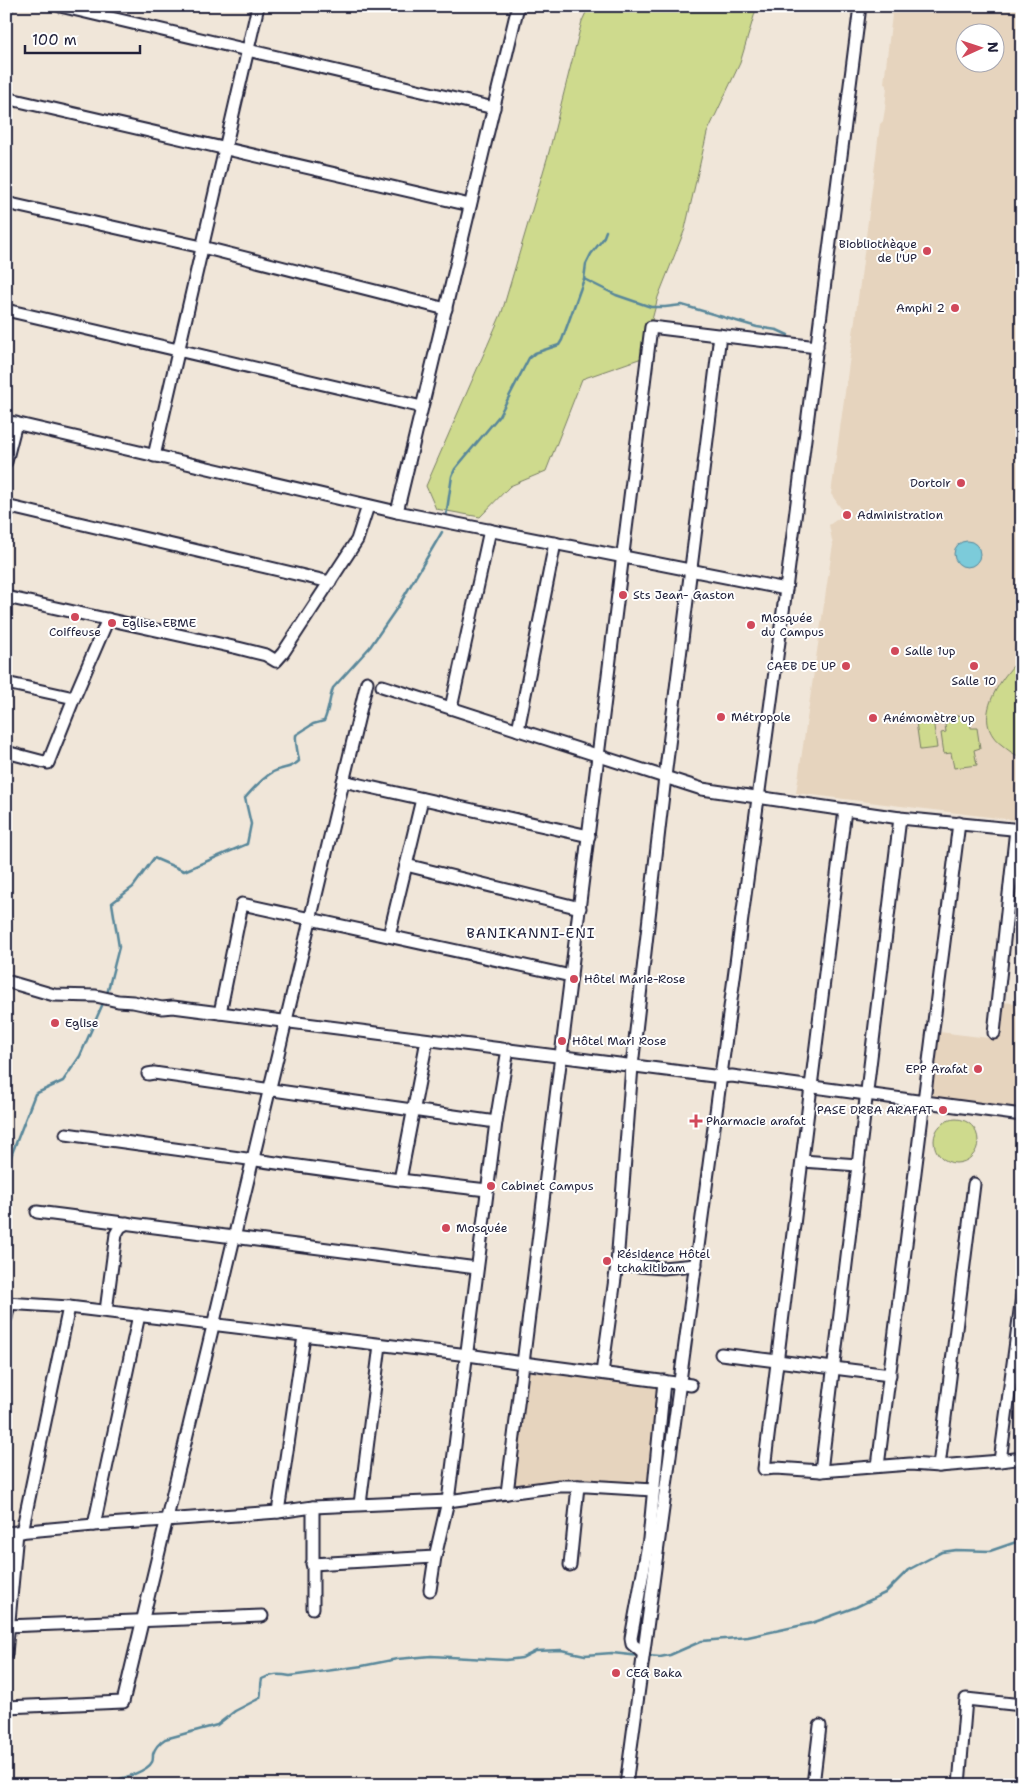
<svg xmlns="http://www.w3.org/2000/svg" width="1028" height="1791" viewBox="0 0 1028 1791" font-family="'Shantell Sans',sans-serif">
<rect width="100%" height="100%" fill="#f0e6d9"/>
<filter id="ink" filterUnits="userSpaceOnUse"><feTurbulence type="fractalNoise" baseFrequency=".02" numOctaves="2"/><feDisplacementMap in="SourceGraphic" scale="10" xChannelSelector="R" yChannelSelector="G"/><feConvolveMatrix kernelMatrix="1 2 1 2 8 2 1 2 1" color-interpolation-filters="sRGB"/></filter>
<g filter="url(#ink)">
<g fill="#e6d4be" fill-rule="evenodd">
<path d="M 893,6 L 1022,6 L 1022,821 L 796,793 L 831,557 L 833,545 L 829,525 L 845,514 L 831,494 L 862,269 L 880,124 L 883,121 L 885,109 L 887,87 L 884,83 ZM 966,32 L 996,32 L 996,62 L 966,62 Z"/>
<polygon points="1002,1002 1022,1004 1022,1109 931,1099 939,1032 997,1039"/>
<polygon points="525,1368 662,1384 650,1487 510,1491"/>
</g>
<g fill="#ceda8d" stroke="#787e64">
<polygon points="589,6 757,6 740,63 707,133 685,229 658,297 642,358 582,379 546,471 510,486 480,517 436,509 426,486 502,312 549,152 582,21"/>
<path d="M 1022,664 L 1022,757 C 1014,755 1008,750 1002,745 C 972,723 995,686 1014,665 Z"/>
<polygon points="969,714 971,728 977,728 980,748 974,750 977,765 954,768 951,753 944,754 941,733 946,732 944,718"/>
<polygon points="933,719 937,748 920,750 916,722"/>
<circle cx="956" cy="1141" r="22"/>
</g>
<circle fill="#7ccbda" stroke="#58879a" cx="967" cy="554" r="13"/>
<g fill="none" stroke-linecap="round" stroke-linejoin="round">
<g stroke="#58879a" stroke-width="2.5">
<polyline points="584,279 616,295 651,307 665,307 682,305 757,327 777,330 788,335"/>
<polyline points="446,517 452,476 455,469 499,416 529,358 535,353 559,345 562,340 584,279 586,264 591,254 603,239 606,231"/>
<path d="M 107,994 L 119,947 L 112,903 L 133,887 L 154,858 L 184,871 L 247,844 L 251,824 L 245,798 C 253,789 262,778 273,772 C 283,767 291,769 299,761 C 298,751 295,745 296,735 L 313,724 L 324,721 C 329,710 329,700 333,688 L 370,647 L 399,605 L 442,532"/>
<polyline points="6,1169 35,1094 63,1081 80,1056 104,1001"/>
<polyline points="648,1656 660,1657 670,1655 702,1641 748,1637 812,1623 856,1607 885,1593 908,1570 942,1552 956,1550 990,1551 1022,1540"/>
<path d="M 101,1785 C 112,1781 147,1773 152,1762 C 153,1761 153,1756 153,1754 C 155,1747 159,1743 165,1739 L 217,1725 L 235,1711 L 260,1698 C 262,1691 260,1686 262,1679 C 271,1674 279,1674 290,1676 L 362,1666 L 397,1659 L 431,1656 L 506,1660 L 522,1658 L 536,1651 L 561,1650 L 585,1655 L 612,1653 L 640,1656"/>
</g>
<g stroke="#22223b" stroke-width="15">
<g id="minor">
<polyline points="60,6 494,108"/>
<polyline points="6,10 7,6"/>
<polyline points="6,98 470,205"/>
<polyline points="6,203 202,247 446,309"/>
<polyline points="6,310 422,407"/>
<polyline points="6,421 397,512 786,589"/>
<polyline points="154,456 258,6"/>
<polyline points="6,462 16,423"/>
<polyline points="6,506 330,582"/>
<polyline points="397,512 518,6"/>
<polyline points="6,597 238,648 266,655 276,661 283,653 357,540 368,506"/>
<polyline points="6,683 74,698"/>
<polyline points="382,686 702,789 900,818 1022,830"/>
<polyline points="451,708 490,530"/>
<polyline points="518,730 555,543"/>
<polyline points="6,752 48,763 74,698 108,619"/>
<polyline points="343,781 589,836"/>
<polyline points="845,810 764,1469 776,1468 821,1471 910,1464 939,1466 1000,1461 1022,1458"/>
<polyline points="406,865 580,908"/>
<polyline points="389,936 422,799"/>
<polyline points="6,981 54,995 96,996 118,1001 133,1002 162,1008 173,1007 721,1077 732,1076 1022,1115"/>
<polyline points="220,1013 242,904 571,976"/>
<polyline points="994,1033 1016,829"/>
<polyline points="148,1074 154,1073 496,1122"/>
<polyline points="66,1134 400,1180 487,1190"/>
<polyline points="802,1161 858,1165"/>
<polyline points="400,1180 427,1040"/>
<polyline points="37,1212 477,1268"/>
<polyline points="617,1264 662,1268 696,1265"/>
<polyline points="6,1303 69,1307 468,1355 523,1363 691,1385"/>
<polyline points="106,1311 116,1234 120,1227 127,1223"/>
<polyline points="6,1318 9,1304"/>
<polyline points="721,1354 890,1375"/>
<polyline points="602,1373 617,1264 632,1066 665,777 720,335"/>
<polyline points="1000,1461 1022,1296"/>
<polyline points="878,1466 959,823"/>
<polyline points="939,1466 974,1184"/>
<polyline points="821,1471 900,818"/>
<polyline points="507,1493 651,327 817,347"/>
<polyline points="360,1504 380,1345"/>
<polyline points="278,1512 304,1336"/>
<polyline points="94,1525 139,1315"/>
<polyline points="22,1532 69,1307"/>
<polyline points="6,1533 94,1525 278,1512 313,1507 448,1501 559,1486 587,1486 653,1490"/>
<polyline points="312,1564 435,1557"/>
<polyline points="570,1565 578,1486"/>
<polyline points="430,1590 435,1557 448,1501 496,1122 508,1049"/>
<polyline points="313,1608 313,1507"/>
<polyline points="6,1626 262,1616"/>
<polyline points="643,1653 632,1644 631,1638 649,1539 664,1381"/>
<polyline points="6,1654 17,1532"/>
<polyline points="6,1707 123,1702 367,682"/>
<polyline points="626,1785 786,589 860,6"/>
<polyline points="813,1785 820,1726"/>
<polyline points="959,1785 966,1699 1022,1705"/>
</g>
</g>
<use href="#minor" stroke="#fff" stroke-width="11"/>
</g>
</g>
<g fill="#d1495b" stroke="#fff" stroke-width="2">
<circle cx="927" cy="251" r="5"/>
<circle cx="955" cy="308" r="5"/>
<circle cx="961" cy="483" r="5"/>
<circle cx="847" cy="515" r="5"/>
<circle cx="623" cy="595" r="5"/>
<circle cx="75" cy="617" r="5"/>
<circle cx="112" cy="623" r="5"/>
<circle cx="751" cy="625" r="5"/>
<circle cx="895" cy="651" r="5"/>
<circle cx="846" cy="666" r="5"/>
<circle cx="974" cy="666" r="5"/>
<circle cx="721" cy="717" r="5"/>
<circle cx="873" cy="718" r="5"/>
<circle cx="574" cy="979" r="5"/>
<circle cx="55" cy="1023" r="5"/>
<circle cx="562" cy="1041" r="5"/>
<circle cx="978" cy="1069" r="5"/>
<circle cx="943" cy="1110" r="5"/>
<path d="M693.5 1113.5h5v5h5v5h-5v5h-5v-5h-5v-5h5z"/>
<circle cx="491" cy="1186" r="5"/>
<circle cx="446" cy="1228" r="5"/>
<circle cx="607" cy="1261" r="5"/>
<circle cx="616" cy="1673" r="5"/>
</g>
<g text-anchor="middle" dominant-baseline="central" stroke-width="4" stroke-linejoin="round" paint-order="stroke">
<g font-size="12" fill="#22223b" stroke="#fff" text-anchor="start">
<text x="917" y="244" text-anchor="end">Biobliothèque<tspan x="917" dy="14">de l'UP</tspan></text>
<text x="945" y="308" text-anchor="end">Amphi 2</text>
<text x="951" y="483" text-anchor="end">Dortoir</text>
<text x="857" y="515">Administration</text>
<text x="633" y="595">Sts Jean- Gaston</text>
<text x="761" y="618">Mosquée<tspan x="761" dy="14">du Campus</tspan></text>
<text x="122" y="623">Eglise. EBME</text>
<text x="75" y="632" text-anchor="middle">Coiffeuse</text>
<text x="905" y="651">Salle 1up</text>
<text x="836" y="666" text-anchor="end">CAEB DE UP</text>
<text x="974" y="681" text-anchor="middle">Salle 10</text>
<text x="731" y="717">Métropole</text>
<text x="883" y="718">Anémomètre up</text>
<text x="584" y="979">Hôtel Marie-Rose</text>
<text x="65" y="1023">Eglise</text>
<text x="572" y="1041">Hôtel Mari Rose</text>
<text x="968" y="1069" text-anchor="end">EPP Arafat</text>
<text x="933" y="1110" text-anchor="end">PASE DRBA ARAFAT</text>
<text x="706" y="1121">Pharmacie arafat</text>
<text x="501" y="1186">Cabinet Campus</text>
<text x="456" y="1228">Mosquée</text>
<text x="617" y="1254">Résidence Hôtel<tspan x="617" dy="14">tchakitibam</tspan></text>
<text x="626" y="1673">CEG Baka</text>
</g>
<g font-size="14" letter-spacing="1" fill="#22223b" stroke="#fff">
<text x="531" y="933">BANIKANNI-ENI</text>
</g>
</g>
<rect width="1028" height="1791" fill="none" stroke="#fff" stroke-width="25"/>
<rect x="12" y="12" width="1003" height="1766" fill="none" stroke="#22223b" stroke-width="2" filter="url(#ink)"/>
<g transform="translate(980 48) rotate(87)"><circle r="24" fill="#ffffff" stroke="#a7a7b1"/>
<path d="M0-4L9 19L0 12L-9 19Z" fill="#d1495b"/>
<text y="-8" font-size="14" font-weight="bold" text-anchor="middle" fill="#22223b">N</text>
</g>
<path d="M25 45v8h115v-8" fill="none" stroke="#22223b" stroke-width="2.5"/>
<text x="32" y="45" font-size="15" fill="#22223b" stroke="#ffffff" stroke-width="4" paint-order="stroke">100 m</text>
</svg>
